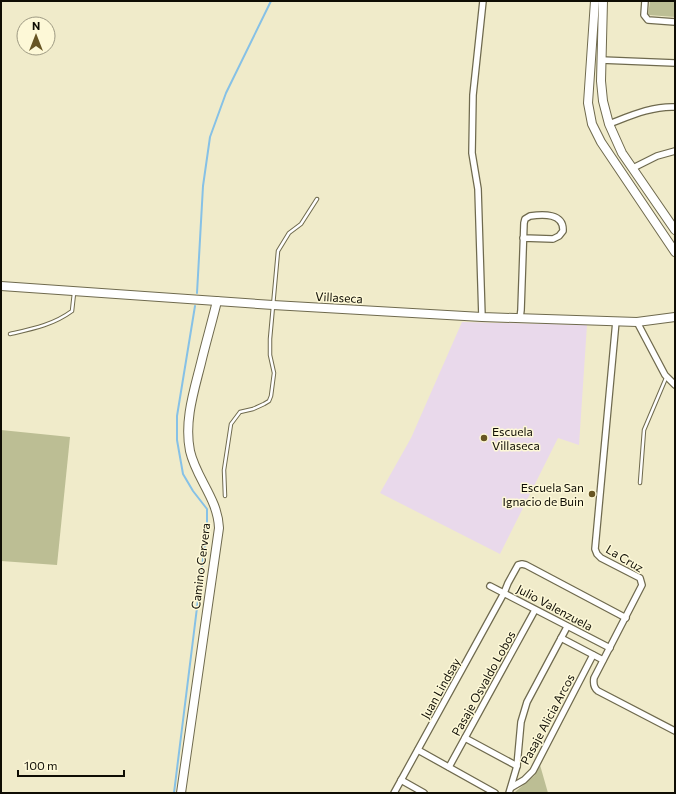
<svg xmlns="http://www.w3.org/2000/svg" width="676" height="794" viewBox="0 0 676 794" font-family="Commissioner,sans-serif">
<rect width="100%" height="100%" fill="#f0ebca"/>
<polygon fill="#e9d9eb" points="462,322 587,325 579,445 558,438 500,554 380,493 411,438"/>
<g fill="#bcbe94">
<polygon points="650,1 675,1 675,17 648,15"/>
<polygon points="1,430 70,437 57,565 1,561"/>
<polygon points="540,765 548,793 515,792 534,776"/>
</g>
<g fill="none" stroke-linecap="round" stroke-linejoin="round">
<g stroke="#86c1e6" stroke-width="2">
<polyline points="197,293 203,186 210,137 226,93 271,1"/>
<polyline points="174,793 207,527 207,509 193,491 183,474 177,440 177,416 195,306"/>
</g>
<g stroke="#6f6a4e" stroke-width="4.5">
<g id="lane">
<path d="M 10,334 C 32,329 53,325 72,311 L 74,293"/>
<polyline points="640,483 644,430 666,378"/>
<polyline points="225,496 224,470 231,424 240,412 253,409 264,404 269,401 271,396 274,373 270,355 270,339 278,251 289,233 301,224 317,199"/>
</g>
</g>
<g stroke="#6f6a4e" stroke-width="8">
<g id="street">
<polyline points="645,1 644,15 648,20 675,22"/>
<polyline points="601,60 675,63"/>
<path d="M 609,124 C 630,116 652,106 675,107"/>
<polyline points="633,168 657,156 675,151"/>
<polyline points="482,317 478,189 472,153 473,95 483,1"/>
<path d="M 520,318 L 521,310 L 524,223 L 525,219 L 530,216 C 543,214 564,213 563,231 L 559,236 L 553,239 L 523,238"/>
<path d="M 616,321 L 595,549 L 597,554 L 601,558 L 640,578 L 642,585 L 594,678 C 593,684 594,688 598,691 L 675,731"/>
<polyline points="637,322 665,375 675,385"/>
<polyline points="490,586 610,648"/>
<polyline points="561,638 603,660"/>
<polyline points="465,738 517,766"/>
<polyline points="418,750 495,793"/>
<polyline points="449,767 535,610"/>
<polyline points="401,780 424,793"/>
<polyline points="512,787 524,780 533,771 593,655"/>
<polyline points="394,793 504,593 508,583 518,565 522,564 526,565 626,618"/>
<polyline points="509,793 517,766 521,722 527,702 567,627"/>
</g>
</g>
<g stroke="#6f6a4e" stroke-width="10">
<g id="secondary">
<polyline points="595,1 588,103 592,124 601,142 675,252"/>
<polyline points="603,1 601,81 603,101 609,124 622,153 675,230"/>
<polyline points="1,286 273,305 482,317 637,322 675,317"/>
<path d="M 181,793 L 219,528 C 218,499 196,478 190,451 C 184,421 194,391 201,363 C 206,342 212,322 217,301"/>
</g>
</g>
<use href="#lane" stroke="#fff" stroke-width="2.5"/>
<use href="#street" stroke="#fff" stroke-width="5.5"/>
<use href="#secondary" stroke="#fff" stroke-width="8"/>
</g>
<g fill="#675523" stroke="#fdf8d7" stroke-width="1.5">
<circle cx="484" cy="438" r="4"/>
<circle cx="592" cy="494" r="4"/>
</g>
<g text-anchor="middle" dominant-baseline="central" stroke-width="3" stroke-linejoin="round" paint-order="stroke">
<g font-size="12" fill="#0f0d04" stroke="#fdf8d7">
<text transform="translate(339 297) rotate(3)">Villaseca</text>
<text transform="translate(625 558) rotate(31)">La Cruz</text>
<text transform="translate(200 566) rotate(-83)">Camino Cervera</text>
<text transform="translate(555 607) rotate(28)">Julio Valenzuela</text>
<text transform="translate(483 683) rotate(-61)">Pasaje Osvaldo Lobos</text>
<text transform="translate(440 688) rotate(-61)">Juan Lindsay</text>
<text transform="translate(547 719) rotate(-62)">Pasaje Alicia Arcos</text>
</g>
<g font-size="12" fill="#0f0d04" stroke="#fdf8d7" text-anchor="start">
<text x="492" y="431">Escuela<tspan x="492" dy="14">Villaseca</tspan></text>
<text x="584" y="487" text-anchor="end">Escuela San<tspan x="584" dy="14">Ignacio de Buin</tspan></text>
</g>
</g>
<rect width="676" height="794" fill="none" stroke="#0f0d04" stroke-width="4"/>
<g transform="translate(36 36)"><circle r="19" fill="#fdf8d7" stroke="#9e9a83"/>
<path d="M0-3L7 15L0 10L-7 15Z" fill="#675523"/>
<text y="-6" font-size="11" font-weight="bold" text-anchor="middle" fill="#0f0d04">N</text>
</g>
<path d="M18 770v6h106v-6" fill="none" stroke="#0f0d04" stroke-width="2"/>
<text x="24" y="770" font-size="12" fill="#0f0d04" stroke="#fdf8d7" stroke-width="3" paint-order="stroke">100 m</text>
</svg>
